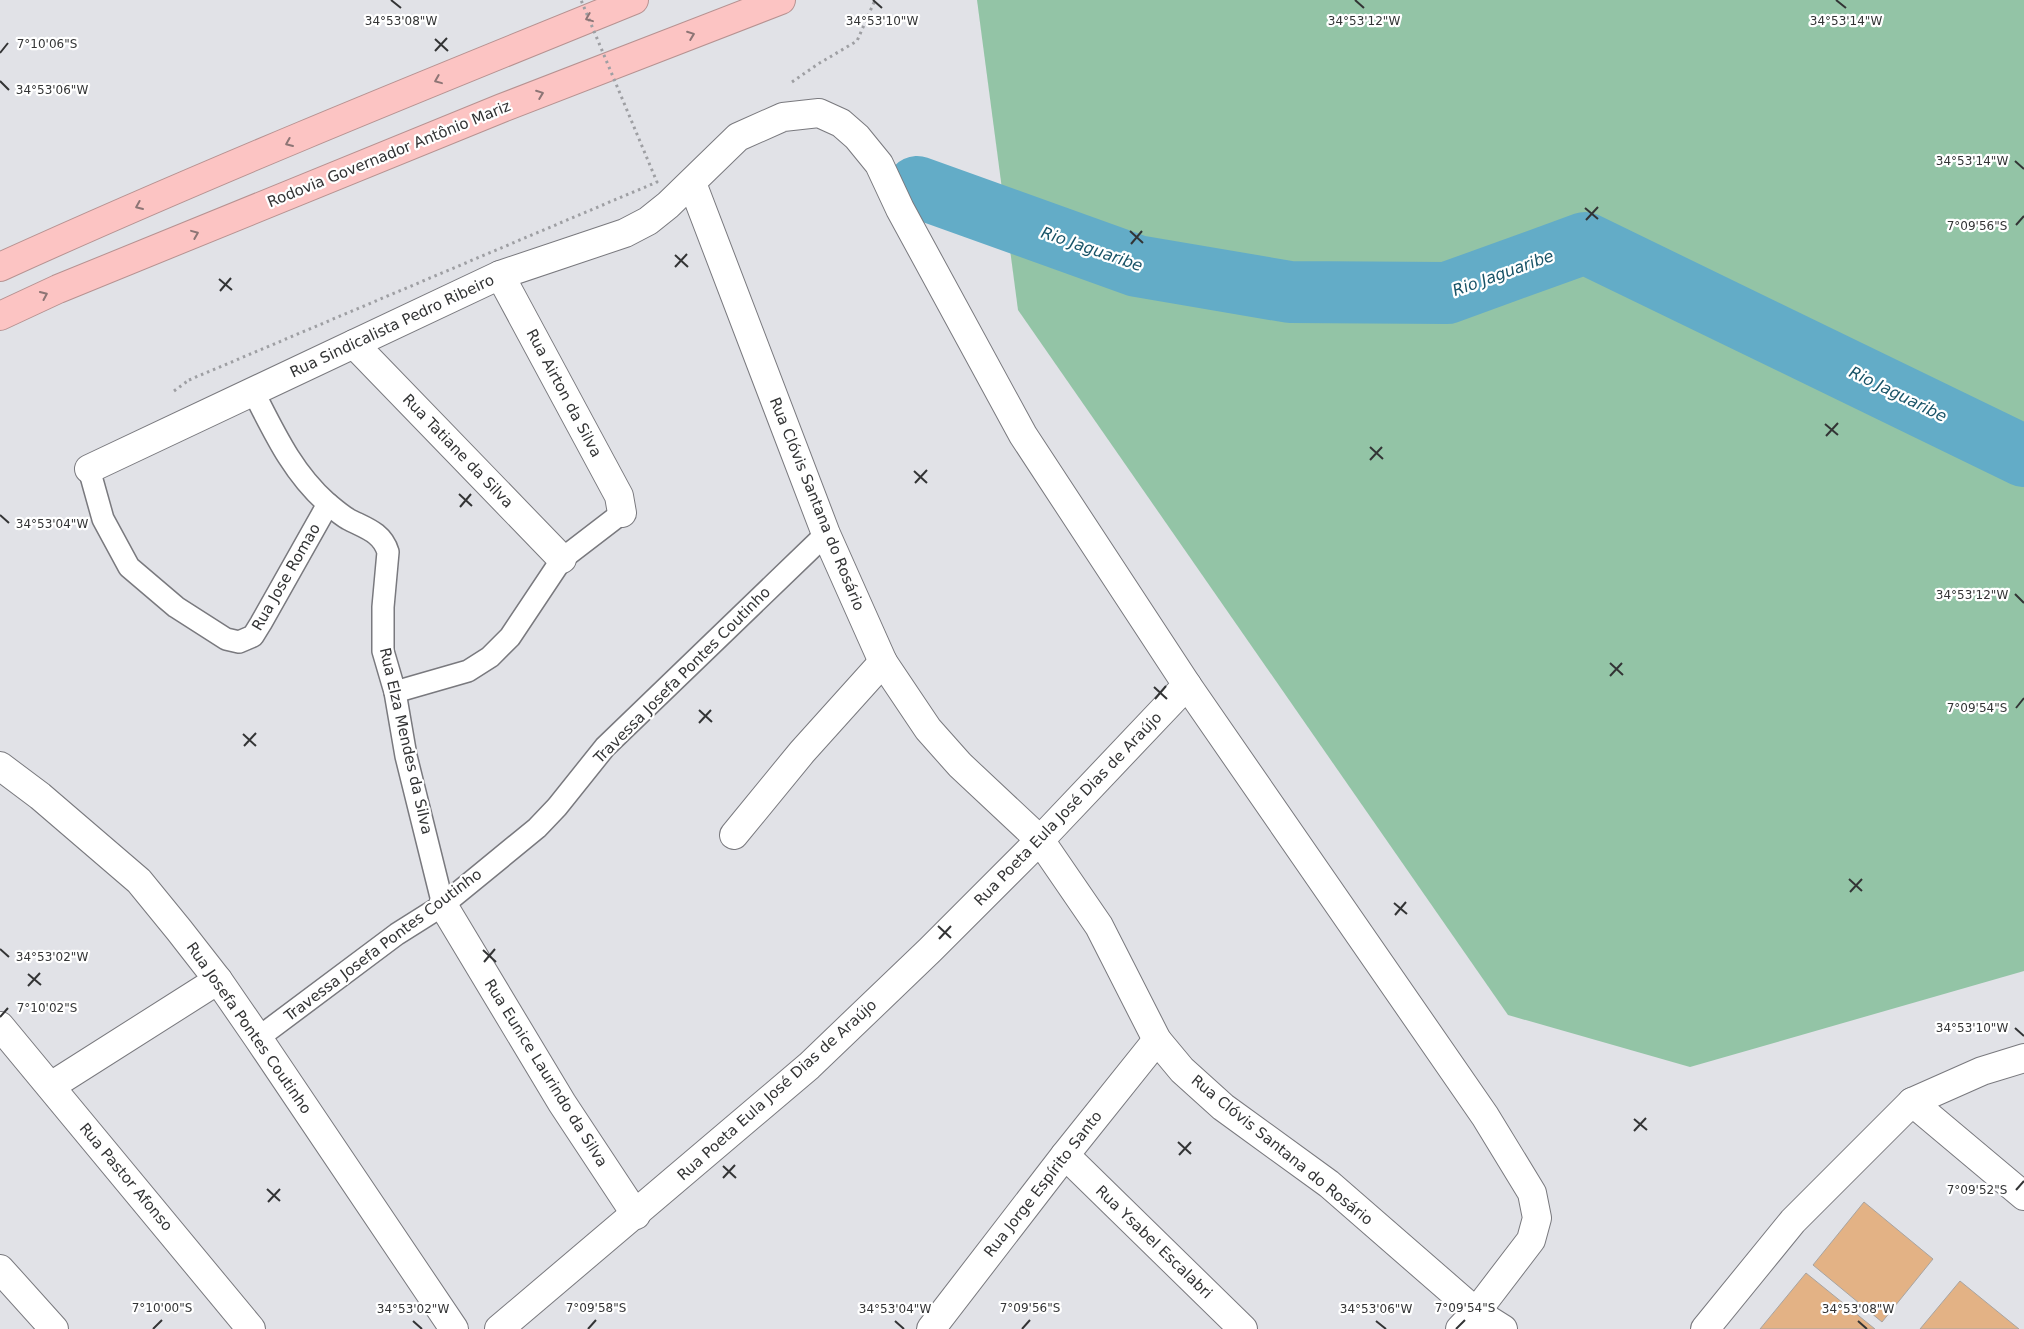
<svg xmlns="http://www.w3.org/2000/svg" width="2024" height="1329" viewBox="0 0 2024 1329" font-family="'DejaVu Sans',sans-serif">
<rect width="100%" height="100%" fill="#e1e2e7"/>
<polygon fill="#93c4a6" points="977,0 2024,0 2024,971 1690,1067 1508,1015 1018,310"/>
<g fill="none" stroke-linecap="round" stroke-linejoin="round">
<polyline stroke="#63acc7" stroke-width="62" points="917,187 1137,266 1290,292 1447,293 1585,243 2024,456"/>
</g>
<g fill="#e3b285" stroke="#a8a4a1">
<polygon points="1864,1202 1933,1259 1882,1322 1813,1265"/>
<polygon points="1806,1273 1875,1329 1760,1329"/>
<polygon points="1960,1281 2019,1329 1920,1329"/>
</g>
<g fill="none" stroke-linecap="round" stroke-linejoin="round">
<g stroke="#79797e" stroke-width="24">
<g id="lane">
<path d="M 253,391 C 274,432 292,472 327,503 C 333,508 341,515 348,519 C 365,528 382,532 388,552 L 383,607 L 383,651 L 395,692 L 406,756 L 443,905"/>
<polyline points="89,469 103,519 129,567 176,607 226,639 239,642 253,636 261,623 328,504"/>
<polyline points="395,692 468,671 490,657 510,637 562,559 622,513"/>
<polyline points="258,1038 397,934 443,905 537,828 557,807 605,747 826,534"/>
</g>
</g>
<g stroke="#79797e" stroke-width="30">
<g id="street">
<polyline points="692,183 826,534 883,662 928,729 960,765 1040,840 1099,926 1157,1040 1182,1070 1223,1107 1329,1184 1476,1312 1503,1329"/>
<polyline points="500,275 619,496 622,513"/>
<polyline points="354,344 562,559"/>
<polyline points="89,469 500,275 625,233 648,221 668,205 738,137 783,117 819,113 841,123 857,137 879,164 900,209 1023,435 1187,685 1485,1116 1532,1193 1537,1218 1531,1240 1476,1312 1460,1329"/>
<polyline points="0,766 40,796 139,881 179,930 218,980 258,1038 454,1329"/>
<polyline points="734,835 802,752 883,662"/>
<polyline points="443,905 562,1103 636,1215"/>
<polyline points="0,1026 251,1329"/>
<polyline points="51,1086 218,980"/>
<polyline points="1912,1102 1982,1071 2024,1058"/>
<polyline points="1065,1155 1243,1329"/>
<polyline points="0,1269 54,1329"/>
<polyline points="499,1329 809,1066 930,950 1040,840 1187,685"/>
<polyline points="931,1329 1065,1155 1157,1040"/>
</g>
</g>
<g stroke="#79797e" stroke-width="30">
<polyline id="secondary" points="1705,1329 1793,1221 1912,1102 2024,1196"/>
</g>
<g stroke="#b69291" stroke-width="30">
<g id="highway">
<path d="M 0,267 C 209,172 422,86 634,0"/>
<polyline points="0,316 58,289 502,108 781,0"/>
</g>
</g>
<g stroke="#9e9fa3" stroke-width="3" stroke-dasharray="2.5 4" stroke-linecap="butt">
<polyline points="792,82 818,64 857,41 875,0"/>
<polyline points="174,391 189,380"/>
</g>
<use href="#lane" stroke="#fff" stroke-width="21"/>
<use href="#street" stroke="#fff" stroke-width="28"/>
<use href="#secondary" stroke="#fff" stroke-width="28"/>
<use href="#highway" stroke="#fcc4c3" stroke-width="28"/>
<polyline stroke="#9e9fa3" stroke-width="3" stroke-dasharray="2.5 4" stroke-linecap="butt" points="189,380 657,182 581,0"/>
</g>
<defs><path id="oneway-chevron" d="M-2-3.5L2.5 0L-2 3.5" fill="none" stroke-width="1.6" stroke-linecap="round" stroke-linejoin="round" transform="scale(1.25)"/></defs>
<g stroke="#8d7575">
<use href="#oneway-chevron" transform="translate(589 18) rotate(158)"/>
<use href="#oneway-chevron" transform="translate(691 35) rotate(-21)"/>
<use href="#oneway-chevron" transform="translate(438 80) rotate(158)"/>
<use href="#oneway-chevron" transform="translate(540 94) rotate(-21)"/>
<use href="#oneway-chevron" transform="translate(289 143) rotate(157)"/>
<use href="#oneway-chevron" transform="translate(139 206) rotate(157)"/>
<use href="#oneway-chevron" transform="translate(195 234) rotate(-22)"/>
<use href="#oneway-chevron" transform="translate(44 295) rotate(-24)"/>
</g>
<path fill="none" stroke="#333435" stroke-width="2" d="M 391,0 L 401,8M 873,0 L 882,8M 1355,0 L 1364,8M 1836,0 L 1846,8M 435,39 L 448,51M 435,51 L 447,38M 0,53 L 8,43M 0,81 L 9,90M 2015,161 L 2024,169M 1585,208 L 1598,219M 1586,220 L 1598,207M 2016,225 L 2024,216M 1130,231 L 1143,243M 1131,244 L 1142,231M 675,255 L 688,267M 675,267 L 687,254M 219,279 L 232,290M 220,291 L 231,278M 1825,424 L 1838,435M 1826,436 L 1838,423M 1370,447 L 1383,459M 1370,460 L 1382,447M 914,471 L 927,483M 915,483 L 927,470M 459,494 L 472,506M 460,507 L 471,494M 0,515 L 9,523M 2015,594 L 2024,603M 1610,663 L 1623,675M 1610,676 L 1622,663M 1154,687 L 1167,699M 1155,699 L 1166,686M 2016,708 L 2024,698M 699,710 L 712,722M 699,723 L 711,710M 243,734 L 256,746M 244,746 L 256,733M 1849,879 L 1862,891M 1850,892 L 1862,879M 1394,903 L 1407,914M 1395,915 L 1406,902M 938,926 L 951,938M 939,939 L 951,926M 0,949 L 9,957M 483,950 L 496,962M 484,962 L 495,949M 28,974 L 41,985M 28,986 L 40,973M 0,1017 L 8,1008M 2015,1028 L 2024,1036M 1634,1119 L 1647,1130M 1634,1131 L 1646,1118M 1178,1142 L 1191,1154M 1179,1155 L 1191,1142M 723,1166 L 736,1178M 723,1178 L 735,1165M 267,1189 L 280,1201M 2016,1190 L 2024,1181M 268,1202 L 280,1189M 413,1321 L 422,1329M 895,1321 L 904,1329M 1376,1321 L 1386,1329M 1858,1321 L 1867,1329M 153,1329 L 162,1320M 588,1329 L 596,1320M 1022,1329 L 1030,1320M 1456,1329 L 1465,1320"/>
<g text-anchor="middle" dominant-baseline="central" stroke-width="4.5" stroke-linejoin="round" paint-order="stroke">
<g font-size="15" fill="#333435" stroke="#fff">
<text transform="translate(389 154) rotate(-22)">Rodovia Governador Antônio Mariz</text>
<text transform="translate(392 326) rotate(-25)">Rua Sindicalista Pedro Ribeiro</text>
<text transform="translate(564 393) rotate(62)">Rua Airton da Silva</text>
<text transform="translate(458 451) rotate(46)">Rua Tatiane da Silva</text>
<text transform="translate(817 504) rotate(68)">Rua Clóvis Santana do Rosário</text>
<text transform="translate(286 577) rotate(-60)">Rua Jose Romao</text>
<text transform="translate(682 675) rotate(-45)">Travessa Josefa Pontes Coutinho</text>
<text transform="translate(406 741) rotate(77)">Rua Elza Mendes da Silva</text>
<text transform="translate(1068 809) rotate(-46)">Rua Poeta Eula José Dias de Araújo</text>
<text transform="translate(383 945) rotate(-37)">Travessa Josefa Pontes Coutinho</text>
<text transform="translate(249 1028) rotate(55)">Rua Josefa Pontes Coutinho</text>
<text transform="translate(546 1073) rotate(58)">Rua Eunice Laurindo da Silva</text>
<text transform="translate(777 1090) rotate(-42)">Rua Poeta Eula José Dias de Araújo</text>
<text transform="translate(1282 1150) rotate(39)">Rua Clóvis Santana do Rosário</text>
<text transform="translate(126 1177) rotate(50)">Rua Pastor Afonso</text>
<text transform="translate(1043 1184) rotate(-52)">Rua Jorge Espírito Santo</text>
<text transform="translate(1154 1242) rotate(44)">Rua Ysabel Escalabri</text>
</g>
<g font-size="16" font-style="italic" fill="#195468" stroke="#fff">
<text transform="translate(1092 249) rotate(19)">Rio Jaguaribe</text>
<text transform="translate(1503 273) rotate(-20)">Rio Jaguaribe</text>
<text transform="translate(1898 394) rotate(26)">Rio Jaguaribe</text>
</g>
</g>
<g font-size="12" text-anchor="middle" fill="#333435" stroke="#fff" stroke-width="4.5" stroke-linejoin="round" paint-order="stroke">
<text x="882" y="25">34°53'10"W</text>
<text x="401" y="25">34°53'08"W</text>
<text x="1364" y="25">34°53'12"W</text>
<text x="1846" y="25">34°53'14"W</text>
<text x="47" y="48">7°10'06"S</text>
<text x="52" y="94">34°53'06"W</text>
<text x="1972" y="165">34°53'14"W</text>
<text x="1977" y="230">7°09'56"S</text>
<text x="52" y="528">34°53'04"W</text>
<text x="1972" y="599">34°53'12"W</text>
<text x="1977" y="712">7°09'54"S</text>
<text x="52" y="961">34°53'02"W</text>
<text x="47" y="1012">7°10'02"S</text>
<text x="1972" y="1032">34°53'10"W</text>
<text x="1977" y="1194">7°09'52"S</text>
<text x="162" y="1312">7°10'00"S</text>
<text x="596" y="1312">7°09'58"S</text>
<text x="1030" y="1312">7°09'56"S</text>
<text x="1465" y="1312">7°09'54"S</text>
<text x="413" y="1313">34°53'02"W</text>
<text x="895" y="1313">34°53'04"W</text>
<text x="1376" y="1313">34°53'06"W</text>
<text x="1858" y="1313">34°53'08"W</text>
</g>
</svg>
